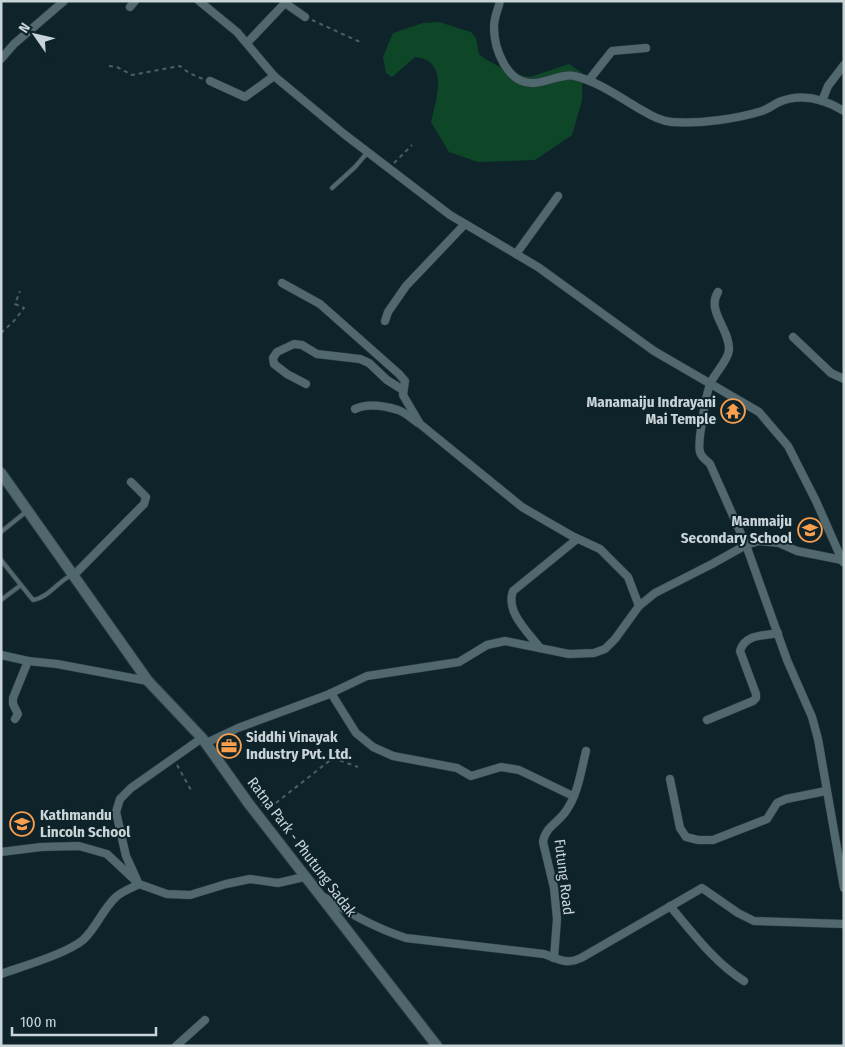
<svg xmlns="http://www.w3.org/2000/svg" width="845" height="1047" viewBox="0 0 845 1047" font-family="'Fira Sans Condensed',sans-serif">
<rect width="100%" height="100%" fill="#0f242a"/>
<path fill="#0d4728" d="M 439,22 L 471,32 L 476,38 L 479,54 L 485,59 L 513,74 L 530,77 L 569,64 L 582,73 L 582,100 L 572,135 L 535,160 L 478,162 L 449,152 L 431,122 C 436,100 450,60 415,57 L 392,77 L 386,73 L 383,57 L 393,33 L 423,23 Z"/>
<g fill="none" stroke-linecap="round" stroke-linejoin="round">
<g stroke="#303d42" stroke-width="5.5">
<g id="service">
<polyline points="332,188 355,167 367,153"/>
<polyline points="1,532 27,511"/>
<path d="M 1,560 L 33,600 C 48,598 58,581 72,575"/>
<polyline points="1,600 21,585"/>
</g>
</g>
<g stroke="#303d42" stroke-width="9">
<g id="minor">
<polyline points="199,1 237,32 274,76 344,134 450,215 538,267 654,351 759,412 788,446 816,501 842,560"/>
<path d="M 500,1 C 498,10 494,17 494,27 C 494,49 507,84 533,83 C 545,83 564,73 574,76 C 597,81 618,96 638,108 C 649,114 659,121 672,122 C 700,124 736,119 762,111 C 768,109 773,105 779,102 C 801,93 824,99 844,111"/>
<polyline points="130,7 135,1"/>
<polyline points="247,43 285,3 305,17"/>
<polyline points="1,59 14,44 64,1"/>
<polyline points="589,80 612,51 646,48"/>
<polyline points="210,81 245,97 274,76"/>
<polyline points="822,101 828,86 844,65"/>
<polyline points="516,254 558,196"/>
<polyline points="282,283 320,304 399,374 405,381 403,395 420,424 522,507 572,536 600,549 628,577 639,606"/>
<polyline points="385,321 388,312 406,286 465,224"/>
<polyline points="793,337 831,373 844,379"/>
<polyline points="306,384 287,374 274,364 273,358 277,352 294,344 302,345 317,354 360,359 369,363 387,380 403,390"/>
<path d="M 355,409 C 368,403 385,406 398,410 C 405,412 412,419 418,423"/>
<polyline points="843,562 842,560 797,551 779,543 759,541 746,545 787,660 812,717 818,739 844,888"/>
<polyline points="74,575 144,504 146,497 131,482"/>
<path d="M 540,648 C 529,633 505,612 513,591 L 577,539"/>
<polyline points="1,655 28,661 57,664 148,681"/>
<polyline points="331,693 356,733 373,747 393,756 457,768 471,776 501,767 519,770 573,796"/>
<polyline points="15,719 18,714 13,704 13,698 28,661"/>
<path d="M 707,720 L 753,701 L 756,698 L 756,694 L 740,651 C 745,634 763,636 778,633"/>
<path d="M 206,743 L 238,728 L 327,695 L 367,676 L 459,662 L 487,645 L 505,641 L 569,654 L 594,653 L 605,649 L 615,639 L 639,606 L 655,593 L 712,564 L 746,545 L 710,464 C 706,460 701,457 700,452 C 697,444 707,387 712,380 C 717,371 728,360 729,350 C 730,329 706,311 718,292"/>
<polyline points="670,779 680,828 686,837 698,840 713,840 767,819 777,803 786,799 826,791"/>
<polyline points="1,852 41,847 79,846 107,854 139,884 167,894 190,895 226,884 250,879 278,883 304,877"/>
<polyline points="137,880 126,856 116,812 120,799 131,788 202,738"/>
<path d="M 324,897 C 350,914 375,928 406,938 L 544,954 C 558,959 567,965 581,958 L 702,888 L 738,913 L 754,921 L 844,924"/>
<path d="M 670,906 C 693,933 714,962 744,981"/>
<path d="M 554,958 L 557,919 L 554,888 L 543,842 C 545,827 558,823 566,811 C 578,794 581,771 586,751"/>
<path d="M 1,974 C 23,966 66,954 83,940 C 97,927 102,910 116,897 C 122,891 132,888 139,884"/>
<polyline points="176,1046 205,1020"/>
</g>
</g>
<g stroke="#303d42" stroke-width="12">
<polyline id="tertiary" points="1,473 148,681 202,738 249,804 437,1046"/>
</g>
<g stroke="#4d5f65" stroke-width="2" stroke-dasharray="4 4" stroke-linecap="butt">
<polyline points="312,20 360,42"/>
<polyline points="109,66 117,67 132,75 180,66 189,73 203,79"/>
<polyline points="394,163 412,145"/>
<polyline points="1,333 14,321 24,308 15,304 20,291"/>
<polyline points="177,765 191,790"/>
<polyline points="261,805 272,806 333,758 358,767"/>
</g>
<use href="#service" stroke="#51686f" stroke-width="4"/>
<use href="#minor" stroke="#51686f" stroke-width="8"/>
<use href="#tertiary" stroke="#51686f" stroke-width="10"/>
</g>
<defs>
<g id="temple-ring" transform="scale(1.25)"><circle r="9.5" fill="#0f242a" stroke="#fa9f4e" stroke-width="1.5"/><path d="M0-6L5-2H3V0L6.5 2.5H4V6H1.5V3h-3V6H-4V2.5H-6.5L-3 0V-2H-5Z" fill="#fa9f4e"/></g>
<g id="school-ring" transform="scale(1.25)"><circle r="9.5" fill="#0f242a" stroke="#fa9f4e" stroke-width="1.5"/><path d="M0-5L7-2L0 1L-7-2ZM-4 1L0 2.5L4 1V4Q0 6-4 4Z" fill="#fa9f4e"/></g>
<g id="office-ring" transform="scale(1.25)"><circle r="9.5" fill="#0f242a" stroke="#fa9f4e" stroke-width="1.5"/><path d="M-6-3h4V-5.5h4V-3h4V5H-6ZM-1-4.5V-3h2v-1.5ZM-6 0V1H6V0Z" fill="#fa9f4e"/></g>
</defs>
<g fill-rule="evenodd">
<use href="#temple-ring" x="733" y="411"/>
<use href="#school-ring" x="810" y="530"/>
<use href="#office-ring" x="229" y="746"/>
<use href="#school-ring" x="22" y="824"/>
</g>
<g text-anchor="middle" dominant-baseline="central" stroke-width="4" stroke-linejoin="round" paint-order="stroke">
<g font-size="15" font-weight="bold" fill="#c8d4d8" stroke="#0f242a" text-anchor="end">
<text x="716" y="402">Manamaiju Indrayani<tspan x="716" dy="17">Mai Temple</tspan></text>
<text x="792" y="521">Manmaiju<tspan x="792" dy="17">Secondary School</tspan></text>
<text x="246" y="737" text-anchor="start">Siddhi Vinayak<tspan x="246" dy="17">Industry Pvt. Ltd.</tspan></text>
<text x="40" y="815" text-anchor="start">Kathmandu<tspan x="40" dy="17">Lincoln School</tspan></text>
</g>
<g font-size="15" fill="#c8d4d8" stroke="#0f242a">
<text transform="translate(302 847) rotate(53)">Ratna Park - Phutung Sadak</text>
<text transform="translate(564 877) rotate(83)">Futung Road</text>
</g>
</g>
<rect width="845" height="1047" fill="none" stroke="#c8d4d8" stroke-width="5"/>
<g transform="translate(35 35) rotate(304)" stroke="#0f242a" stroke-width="4" paint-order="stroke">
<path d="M0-4L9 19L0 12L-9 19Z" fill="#c8d4d8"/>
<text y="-8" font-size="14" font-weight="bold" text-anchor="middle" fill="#c8d4d8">N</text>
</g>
<path d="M12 1027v8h144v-8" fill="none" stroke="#c8d4d8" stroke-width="2.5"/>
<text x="20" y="1027" font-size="15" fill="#c8d4d8" stroke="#0f242a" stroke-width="4" paint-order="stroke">100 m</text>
</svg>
